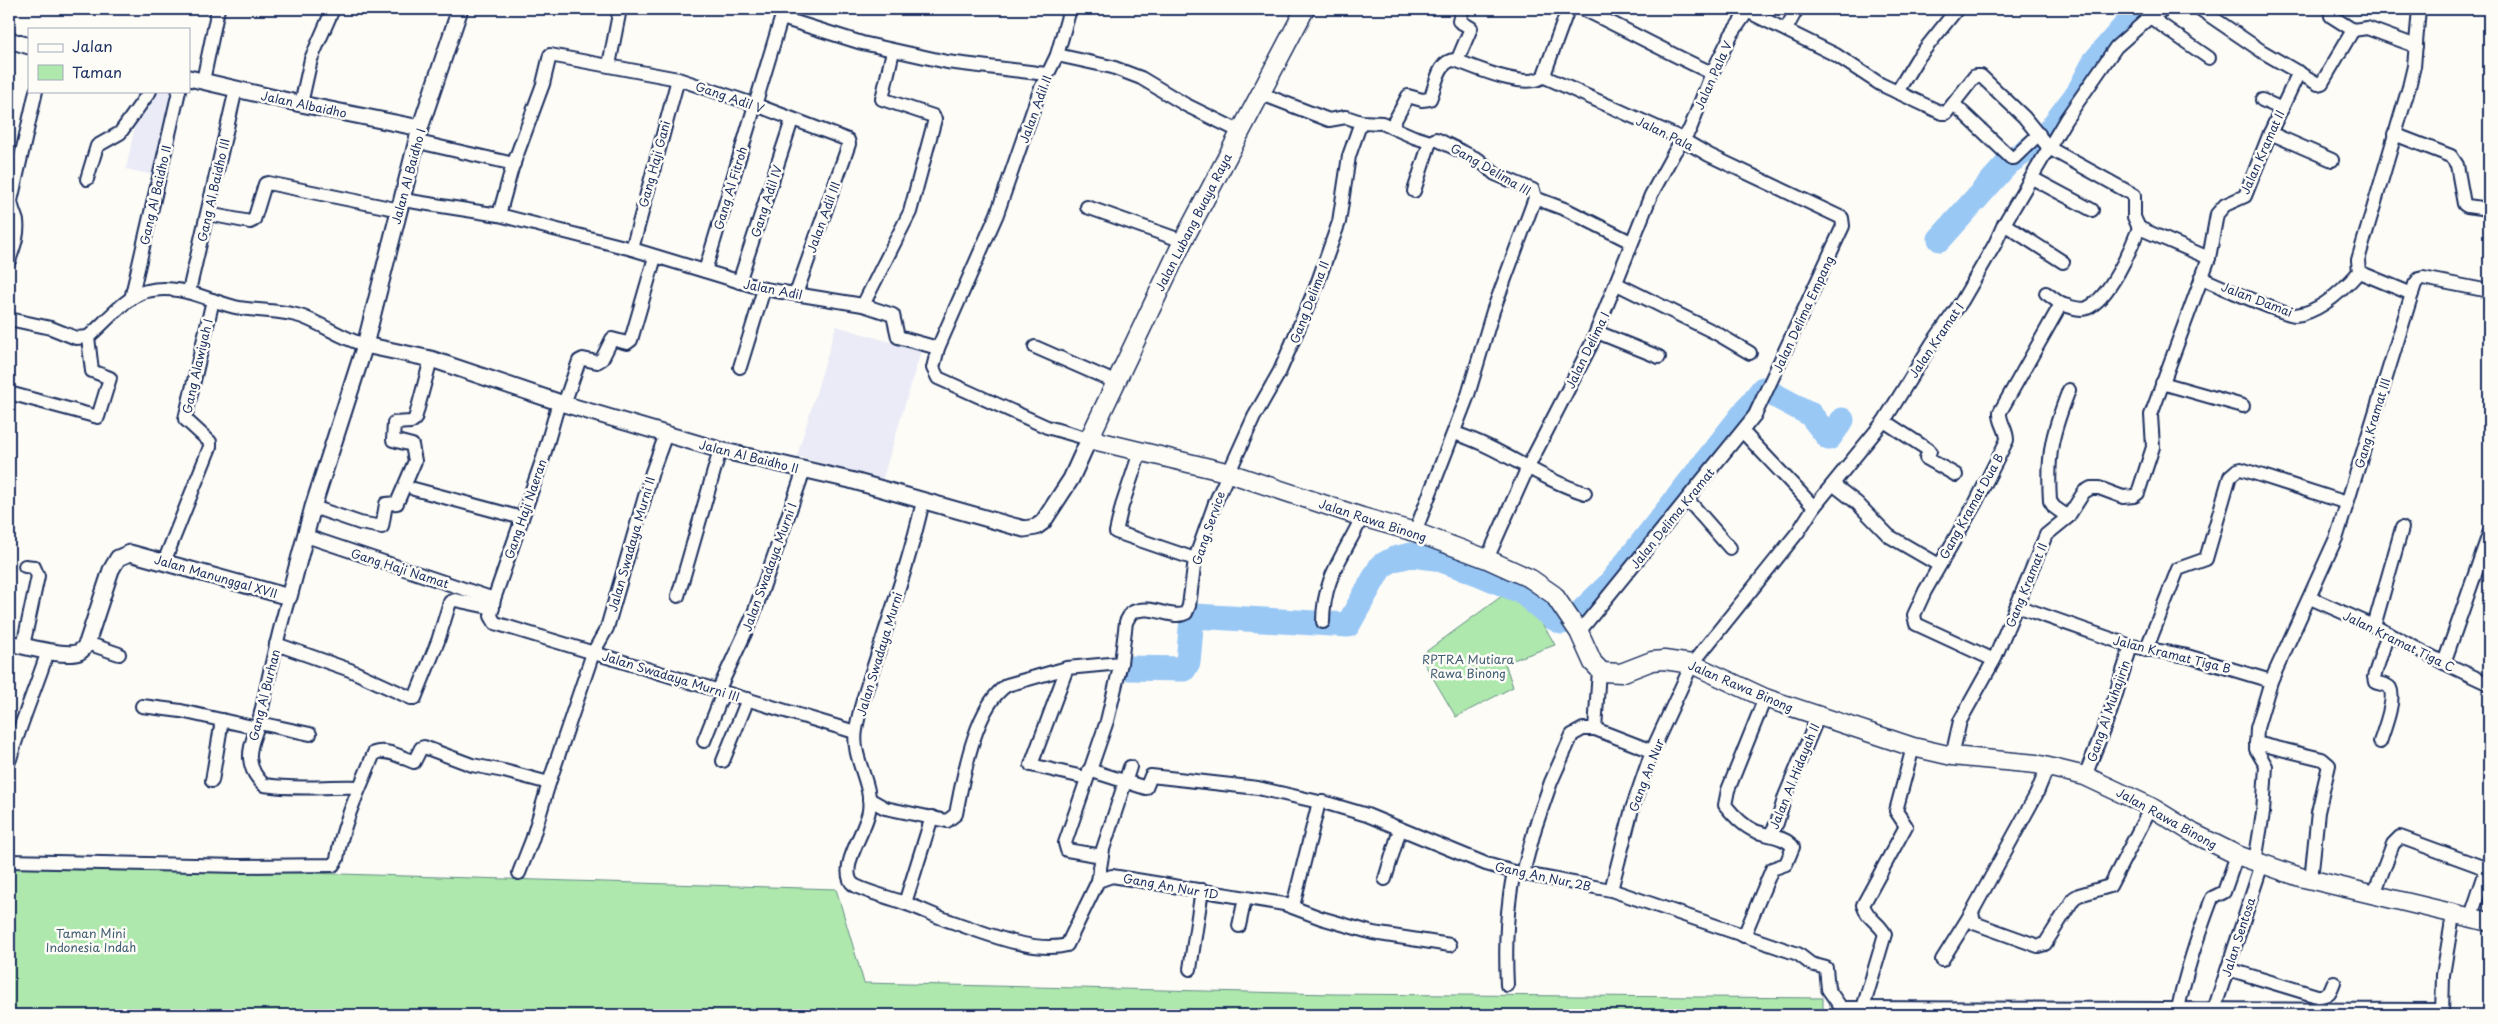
<svg xmlns="http://www.w3.org/2000/svg" width="2498" height="1024" viewBox="0 0 2498 1024" font-family="'Playpen Sans',sans-serif">
<rect width="100%" height="100%" fill="#fdfcf7"/>
<filter id="ink" filterUnits="userSpaceOnUse"><feTurbulence type="fractalNoise" baseFrequency=".02" numOctaves="2"/><feDisplacementMap in="SourceGraphic" scale="10" xChannelSelector="R" yChannelSelector="G"/><feConvolveMatrix kernelMatrix="1 2 1 2 8 2 1 2 1" color-interpolation-filters="sRGB"/></filter>
<g filter="url(#ink)">
<g fill="#eaebf6">
<polygon points="142,91 182,91 162,177 126,169"/>
<polygon points="836,326 921,351 882,481 797,456"/>
</g>
<g fill="#aee8ac" stroke="#648c85">
<path d="M 1506,593 C 1528,607 1543,621 1555,645 L 1505,663 L 1513,687 L 1456,717 L 1420,656 Z"/>
<polygon points="9,864 836,889 864,983 1332,994 1823,998 1823,1015 9,1015"/>
</g>
<g fill="none" stroke-linecap="round" stroke-linejoin="round">
<g stroke="#9ac8f5" stroke-width="25">
<polyline points="1940,239 2008,163 2043,139 2078,93 2095,61 2132,18 2145,9"/>
<polyline points="1129,668 1184,669 1188,662 1192,618 1195,616 1348,625 1381,566 1394,559 1411,555 1436,558 1480,574 1522,592 1552,617 1562,622 1575,618 1609,585 1763,389 1810,414 1829,438 1842,420"/>
</g>
<g stroke="#1b2f5e" stroke-width="16">
<g id="minor">
<polyline points="1070,9 1057,55 1040,90 997,214 938,348 933,368 938,378 1047,427 1089,439"/>
<polyline points="1568,9 1545,72 1547,78 1676,136 1709,155 1842,218 1843,226 1755,415 1579,632"/>
<path d="M 1583,9 C 1627,30 1668,53 1712,73"/>
<polyline points="1743,9 1836,55 1880,84 1942,113 1946,113 1975,76 1981,76 2024,117 2049,148 2134,195 2134,217 2139,228"/>
<polyline points="2200,9 2263,52 2318,84 2322,83 2353,30"/>
<polyline points="2330,9 2331,16 2353,30"/>
<polyline points="2150,17 2209,58"/>
<polyline points="782,18 862,43 947,62 1046,74"/>
<polyline points="1786,29 1797,9"/>
<polyline points="2353,30 2367,28 2416,46"/>
<polyline points="1057,55 1112,67 1141,78 1186,105 1239,131"/>
<polyline points="1457,61 1471,28 1459,21 1463,9"/>
<polyline points="609,65 620,9"/>
<polyline points="203,81 218,9"/>
<polyline points="1897,92 1917,59 1957,9"/>
<polyline points="1259,93 1329,120 1346,117 1361,122 1382,123 1414,137 1430,142 1436,139 1479,160 1495,174 1533,190 1535,198"/>
<polyline points="2262,100 2282,109"/>
<polyline points="301,104 311,59 333,9"/>
<polyline points="1954,104 2011,158 2014,158 2039,134"/>
<path d="M 1392,126 L 1408,96 L 1422,100 L 1430,99 C 1436,86 1438,60 1455,60 C 1474,67 1527,91 1544,76"/>
<polyline points="2270,133 2332,160"/>
<polyline points="2394,134 2451,156 2457,165 2464,204 2467,206 2489,209"/>
<polyline points="418,142 514,164"/>
<polyline points="2032,178 2092,210"/>
<polyline points="87,179 97,146 120,133 150,91"/>
<polyline points="1414,191 1430,142"/>
<polyline points="1535,198 1567,210 1631,242"/>
<polyline points="403,200 499,215 632,249 764,289 863,305 893,315 898,337 938,348"/>
<polyline points="1087,207 1183,241"/>
<polyline points="208,214 250,222 254,220 265,184 268,183 400,210"/>
<polyline points="499,215 512,168 543,84 550,55 678,79 756,105 848,140 849,144 796,294"/>
<polyline points="2004,224 2063,262"/>
<polyline points="632,249 678,79"/>
<path d="M 9,261 C 13,249 19,235 17,221 C 15,214 12,209 11,201 L 36,91"/>
<polyline points="705,271 784,9"/>
<polyline points="2359,272 2358,260 2409,87 2414,66 2419,9"/>
<polyline points="2359,272 2412,294"/>
<path d="M 2201,278 C 2215,284 2286,316 2295,315 C 2319,313 2344,289 2359,272"/>
<polyline points="739,282 792,120"/>
<polyline points="1617,284 1716,333 1750,353"/>
<polyline points="189,291 236,89"/>
<polyline points="131,299 179,91"/>
<path d="M 2061,304 C 2069,306 2079,311 2087,308 C 2109,299 2131,249 2139,228 L 2209,258"/>
<polyline points="863,305 910,212 935,119 933,116 882,99 893,51"/>
<path d="M 9,319 L 51,328 L 76,338 L 88,337 C 104,324 127,295 147,291 C 179,283 206,300 235,307 C 258,312 281,309 303,317 C 324,325 343,339 365,345"/>
<polyline points="1597,332 1659,357"/>
<polyline points="1035,347 1115,382"/>
<polyline points="740,367 764,289"/>
<polyline points="2162,383 2243,406"/>
<polyline points="9,393 98,417 110,378 92,371 88,337"/>
<polyline points="559,402 543,458 494,599 491,616 495,623 855,732"/>
<polyline points="564,404 579,361 583,359 597,362 602,359 612,339 627,343 631,340 655,257"/>
<polyline points="1884,421 1930,451 1926,458 1956,475"/>
<polyline points="1743,432 1814,507"/>
<path d="M 1454,433 C 1500,447 1539,479 1585,493"/>
<polyline points="1140,452 1122,506 1116,532 1195,559"/>
<polyline points="1834,485 1857,503 1889,536 1939,565"/>
<polyline points="414,489 522,518"/>
<polyline points="1687,499 1730,548"/>
<path d="M 923,501 C 912,551 895,601 879,650 C 871,676 860,703 856,730 C 851,758 873,783 869,811 C 866,830 842,862 850,880 C 851,883 855,886 858,887 C 873,894 889,897 904,903 C 920,908 934,916 950,921 C 982,932 1034,954 1067,945 L 1098,881 L 1112,876 L 1284,904 L 1321,918 L 1373,933 L 1450,945"/>
<polyline points="313,507 360,523 382,527 386,504 397,503 415,461 412,445 393,440 394,423 411,422 415,419 431,359"/>
<path d="M 2068,517 L 2054,507 L 2050,501 C 2047,453 2052,434 2069,390"/>
<polyline points="1415,532 1468,395 1493,311 1535,198"/>
<polyline points="306,536 494,599"/>
<polyline points="1487,559 1528,467 1591,345 1651,195 1675,151 1690,129 1712,73 1731,35 1749,9"/>
<polyline points="164,562 210,447 210,442 185,419 213,300"/>
<polyline points="678,596 720,450"/>
<path d="M 289,597 C 276,638 269,679 259,721 C 256,734 249,744 250,758 C 251,770 256,777 264,785 C 295,790 327,786 359,787"/>
<polyline points="2310,598 2374,626 2444,663 2489,684"/>
<polyline points="2017,606 2131,646 2187,656 2271,681"/>
<path d="M 1323,622 C 1323,577 1344,556 1362,517"/>
<polyline points="2374,626 2402,528"/>
<polyline points="87,643 119,654"/>
<polyline points="276,644 350,670 411,698 415,698 438,641 450,602 455,600 493,608"/>
<polyline points="23,646 38,576 34,567 25,566"/>
<polyline points="2146,650 2178,569 2206,559 2230,476 2237,470 2241,469 2347,503"/>
<path d="M 1994,660 L 1916,624 L 1914,615 L 1925,591 L 1976,502 L 2007,440 C 2007,429 1999,422 2000,412 L 2061,304 L 2046,293"/>
<polyline points="2444,663 2489,534"/>
<polyline points="1067,668 1031,765 1087,778"/>
<polyline points="718,691 753,616 804,470"/>
<polyline points="142,706 181,711 257,728"/>
<polyline points="259,723 310,734"/>
<polyline points="1595,729 1599,670"/>
<polyline points="704,741 723,693"/>
<path d="M 2380,742 C 2384,730 2396,699 2390,688 C 2387,684 2379,684 2375,682 L 2374,677 L 2388,633"/>
<polyline points="2256,743 2322,759 2329,765 2318,812 2311,880"/>
<polyline points="1952,756 1960,721 1994,660 2046,535 2068,517 2084,492 2091,488 2099,488 2123,497 2134,496 2138,493 2153,447 2151,415 2209,258 2217,214 2225,205 2245,196 2270,133 2299,72"/>
<path d="M 10,759 C 21,722 36,687 48,651"/>
<polyline points="723,761 748,699"/>
<polyline points="2048,766 2036,795 1972,912 1974,923 2038,946 2045,944 2074,898 2079,895 2110,886 2151,807"/>
<polyline points="1089,770 1146,788 1151,776 1258,788 1319,802"/>
<polyline points="2085,776 2110,713 2131,646"/>
<polyline points="212,781 222,720"/>
<path d="M 869,799 L 885,808 L 947,821 L 956,814 C 963,778 975,706 1007,685 L 1067,668 L 1121,663 L 1126,622 L 1131,613 C 1151,602 1172,621 1186,613 L 1189,606 L 1195,559 L 1215,503 L 1254,417 L 1280,371 L 1316,287 L 1339,222 L 1349,156 L 1361,122"/>
<polyline points="1770,835 1777,823 1785,796 1818,717"/>
<polyline points="1102,856 1067,850 1065,843 1107,721 1121,663"/>
<path d="M 9,861 L 240,866 L 333,865 L 337,859 C 343,821 360,789 374,753 C 386,748 403,758 414,762 L 421,748 L 424,747 L 472,765 L 504,771 L 549,783 L 593,653 L 607,628 L 652,472 L 666,434"/>
<polyline points="2255,862 2263,813 2266,766 2256,749 2257,728 2271,681 2337,536 2415,284 2419,279 2423,278 2489,291"/>
<polyline points="519,873 532,840 549,783"/>
<polyline points="1523,873 1535,828 1551,782 1572,735 1583,729 1595,729 1652,751"/>
<polyline points="1385,879 1400,829"/>
<polyline points="1098,881 1103,849 1130,767"/>
<polyline points="1611,890 1632,809 1652,751 1692,664 1798,532 1814,507 1884,421 1933,342 1962,301 1995,244 2004,224 2066,119 2116,47 2150,17 2164,9"/>
<polyline points="2374,894 2393,844 2400,837 2485,868 2486,871 2470,919"/>
<polyline points="905,903 932,817"/>
<polyline points="1293,906 1319,802 1323,802 1367,815 1486,864 1514,872 1611,890 1798,954 1811,964 1826,968 1828,989 1842,1009"/>
<polyline points="1239,926 1245,898"/>
<path d="M 1744,936 L 1772,869 L 1786,864 L 1793,847 C 1785,836 1767,836 1755,831 C 1743,826 1733,815 1725,805 L 1728,790 L 1765,698"/>
<polyline points="1942,960 1972,912"/>
<polyline points="1190,969 1202,890"/>
<path d="M 2228,969 L 2317,996 C 2329,996 2330,993 2334,982"/>
<path d="M 1507,985 C 1505,946 1506,910 1514,872"/>
<path d="M 1863,1008 L 1885,934 C 1878,921 1868,920 1863,905 L 1906,826 L 1896,811 L 1913,747"/>
<path d="M 2178,1009 C 2186,970 2198,935 2212,898 L 2224,892 L 2237,855"/>
<polyline points="2214,1010 2262,864"/>
<polyline points="1841,1015 1842,1009 1847,1008 2442,1010"/>
<polyline points="2442,1015 2443,975 2453,915"/>
</g>
</g>
<g stroke="#1b2f5e" stroke-width="19">
<g id="tertiary">
<polyline points="9,40 29,46"/>
<polyline points="189,78 301,104 420,128"/>
<polyline points="365,345 431,359 564,404 720,450 850,480 1024,529 1036,527 1043,522 1071,479 1089,439"/>
<path d="M 9,643 C 24,646 66,658 79,652 C 83,650 85,647 87,643 L 111,570 L 118,558 L 130,553 L 289,597 L 313,507 L 365,345 L 420,128 L 460,9"/>
</g>
</g>
<g stroke="#1b2f5e" stroke-width="21">
<polyline id="secondary" points="1305,9 1183,241 1089,439 1226,472 1362,517 1415,532 1487,559 1531,579 1554,595 1579,632 1593,663 1602,672 1621,673 1652,661 1664,660 1692,664 1765,698 1913,747 1952,756 2036,764 2085,776 2151,807 2193,833 2237,855 2300,877 2489,922"/>
</g>
<use href="#minor" stroke="#fdfcf7" stroke-width="12"/>
<use href="#tertiary" stroke="#fdfcf7" stroke-width="15"/>
<use href="#secondary" stroke="#fdfcf7" stroke-width="18"/>
</g>
</g>
<g text-anchor="middle" dominant-baseline="central" stroke-width="5" stroke-linejoin="round" paint-order="stroke">
<g font-size="12" fill="#1b2f5e" stroke="#fdfcf7">
<text transform="translate(1713 75) rotate(-66)">Jalan Pala V</text>
<text transform="translate(730 97) rotate(19)">Gang Adil V</text>
<text transform="translate(304 104) rotate(12)">Jalan Albaidho</text>
<text transform="translate(1035 109) rotate(-70)">Jalan Adil II</text>
<text transform="translate(1665 133) rotate(26)">Jalan Pala</text>
<text transform="translate(2262 152) rotate(-66)">Jalan Kramat II</text>
<text transform="translate(654 164) rotate(-75)">Gang Haji Gani</text>
<text transform="translate(1491 169) rotate(30)">Gang Delima III</text>
<text transform="translate(408 176) rotate(-75)">Jalan Al Baidho I</text>
<text transform="translate(730 188) rotate(-73)">Gang Al Fitroh</text>
<text transform="translate(213 190) rotate(-77)">Gang Al Baidho III</text>
<text transform="translate(155 195) rotate(-77)">Gang Al Baidho II</text>
<text transform="translate(766 201) rotate(-72)">Gang Adil IV</text>
<text transform="translate(823 217) rotate(-70)">Jalan Adil III</text>
<text transform="translate(1193 222) rotate(-63)">Jalan Lubang Buaya Raya</text>
<text transform="translate(773 289) rotate(11)">Jalan Adil</text>
<text transform="translate(2257 299) rotate(21)">Jalan Damai</text>
<text transform="translate(1309 302) rotate(-69)">Gang Delima II</text>
<text transform="translate(1803 314) rotate(-65)">Jalan Delima Empang</text>
<text transform="translate(1936 340) rotate(-56)">Jalan Kramat I</text>
<text transform="translate(1587 350) rotate(-64)">Jalan Delima I</text>
<text transform="translate(197 366) rotate(-77)">Gang Alawiyah I</text>
<text transform="translate(2372 423) rotate(-73)">Gang Kramat III</text>
<text transform="translate(749 456) rotate(14)">Jalan Al Baidho II</text>
<text transform="translate(1971 506) rotate(-61)">Gang Kramat Dua B</text>
<text transform="translate(525 509) rotate(-71)">Gang Haji Naeran</text>
<text transform="translate(1672 518) rotate(-51)">Jalan Delima Kramat</text>
<text transform="translate(1373 520) rotate(18)">Jalan Rawa Binong</text>
<text transform="translate(1208 528) rotate(-71)">Gang Service</text>
<text transform="translate(631 544) rotate(-74)">Jalan Swadaya Murni II</text>
<text transform="translate(769 567) rotate(-70)">Jalan Swadaya Murni I</text>
<text transform="translate(400 568) rotate(18)">Gang Haji Namat</text>
<text transform="translate(216 576) rotate(16)">Jalan Manunggal XVII</text>
<text transform="translate(2026 585) rotate(-68)">Gang Kramat II</text>
<text transform="translate(2399 641) rotate(26)">Jalan Kramat Tiga C</text>
<text transform="translate(879 654) rotate(-73)">Jalan Swadaya Murni</text>
<text transform="translate(2172 654) rotate(14)">Jalan Kramat Tiga B</text>
<text transform="translate(671 676) rotate(17)">Jalan Swadaya Murni III</text>
<text transform="translate(1741 686) rotate(23)">Jalan Rawa Binong</text>
<text transform="translate(264 695) rotate(-76)">Gang Al Burhan</text>
<text transform="translate(2108 711) rotate(-71)">Gang Al Muhajirin</text>
<text transform="translate(1646 775) rotate(-69)">Gang An Nur</text>
<text transform="translate(1794 776) rotate(-68)">Jalan Al Hidayah II</text>
<text transform="translate(2167 818) rotate(29)">Jalan Rawa Binong</text>
<text transform="translate(1543 876) rotate(12)">Gang An Nur 2B</text>
<text transform="translate(1171 886) rotate(10)">Gang An Nur 1D</text>
<text transform="translate(2238 937) rotate(-72)">Jalan Sentosa</text>
</g>
<g font-size="12" fill="#405d72" stroke="#fdfcf7">
<text x="1468" y="659">RPTRA Mutiara<tspan x="1468" dy="14">Rawa Binong</tspan></text>
<text x="91" y="933">Taman Mini<tspan x="91" dy="14">Indonesia Indah</tspan></text>
</g>
</g>
<rect width="2498" height="1024" fill="none" stroke="#fdfcf7" stroke-width="30"/>
<rect x="15" y="15" width="2468" height="994" fill="none" stroke="#1b2f5e" stroke-width="2" filter="url(#ink)"/>
<rect x="28" y="28" width="162" height="65" fill="#fdfcf7" stroke="#a3aaba"/>
<rect x="38" y="44" width="25" height="8" fill="#fdfcf7" stroke="#a3aaba"/>
<text x="72" y="52" font-size="15" fill="#1b2f5e">Jalan</text>
<rect x="38" y="65" width="25" height="15" fill="#aee8ac" stroke="#a3aaba"/>
<text x="72" y="78" font-size="15" fill="#1b2f5e">Taman</text>
</svg>
